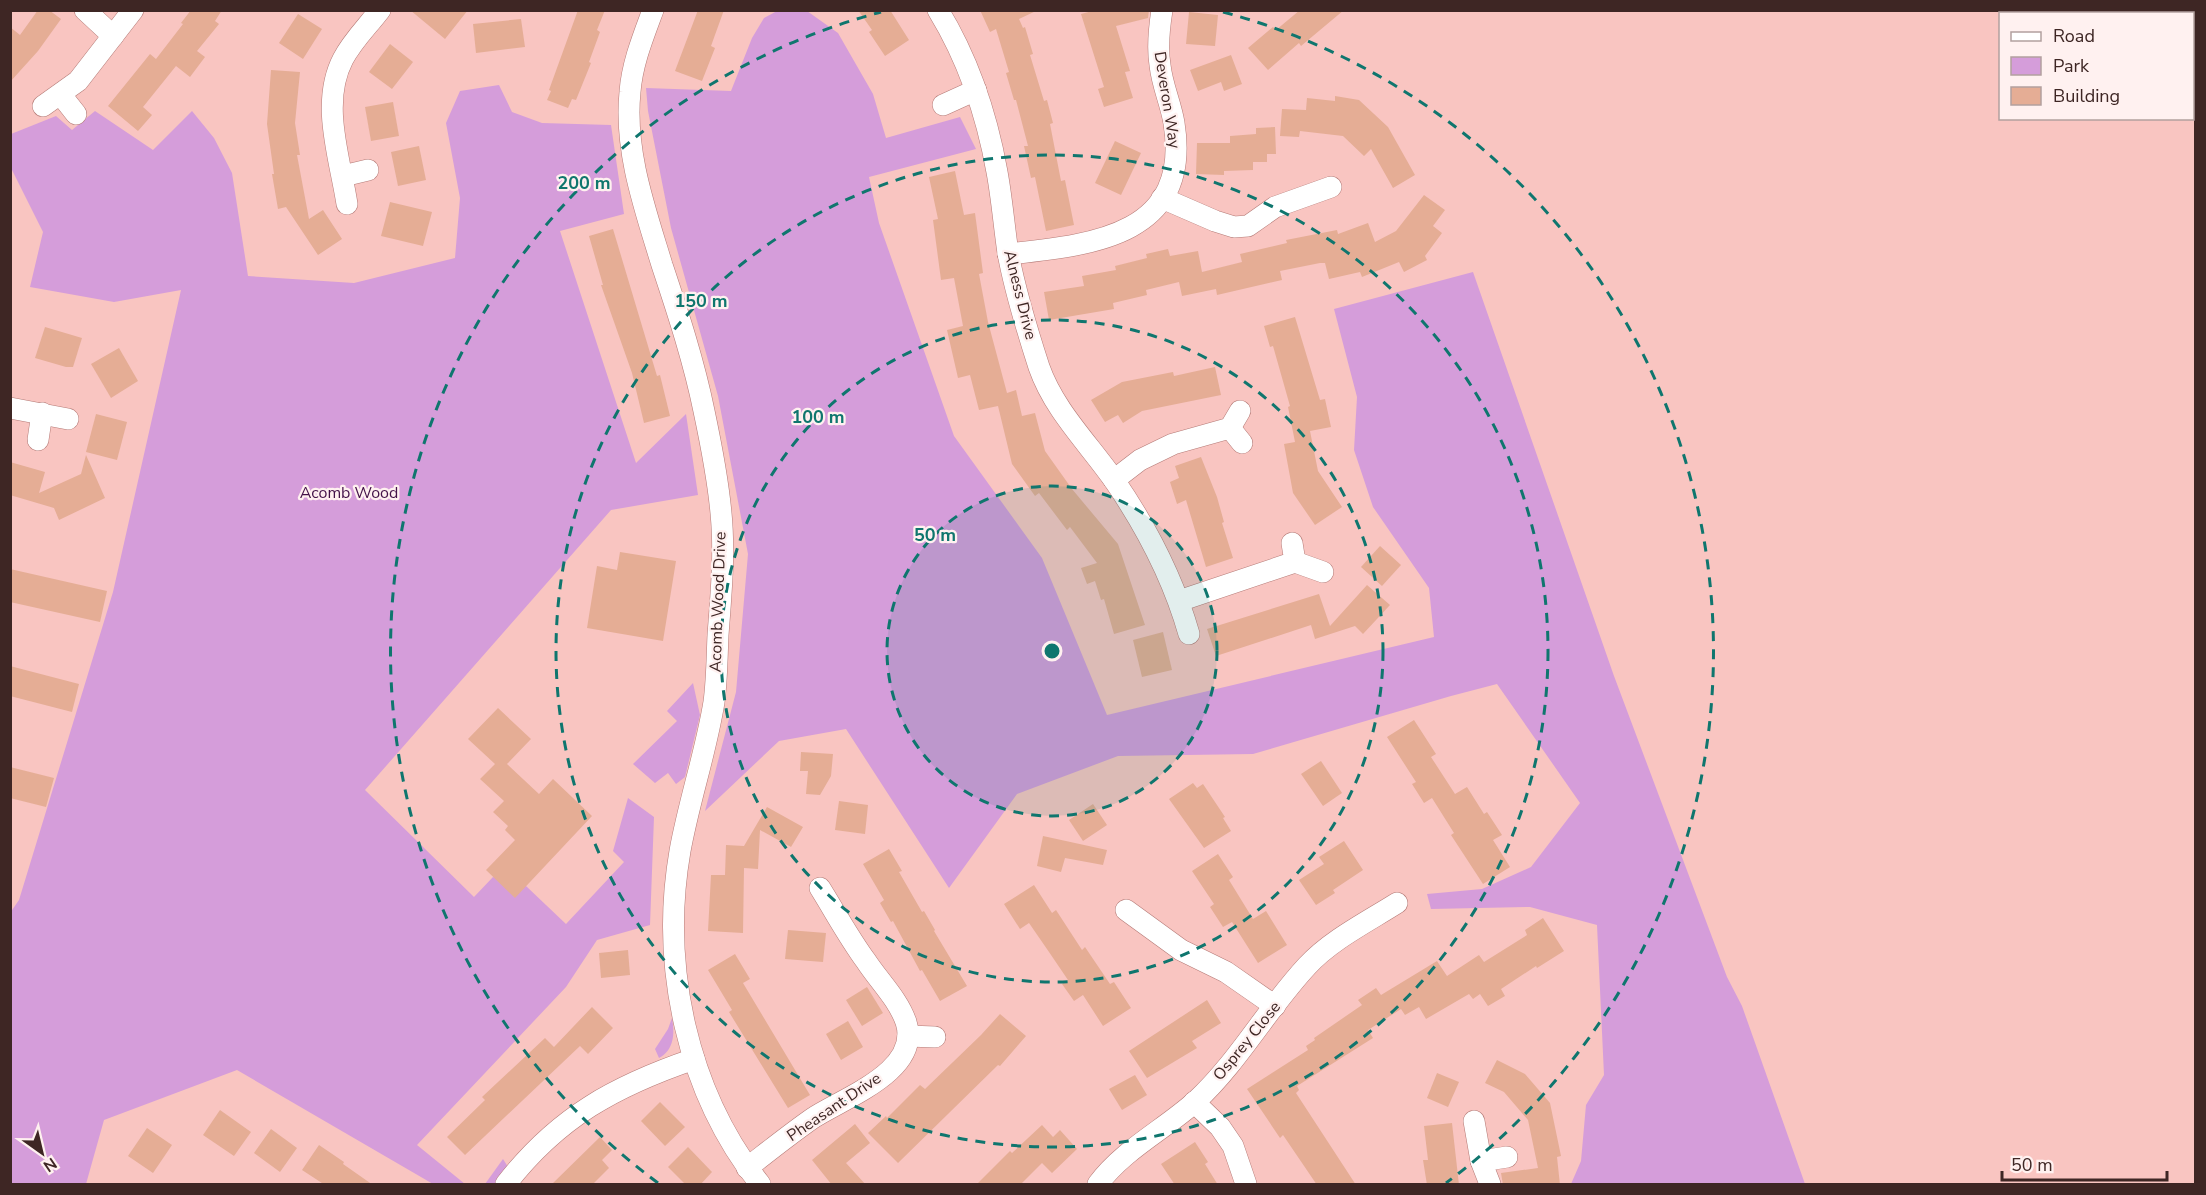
<svg xmlns="http://www.w3.org/2000/svg" width="2206" height="1195" viewBox="0 0 2206 1195" font-family="'Nunito Sans',sans-serif">
<rect width="100%" height="100%" fill="#f9c5c1"/>
<g fill="#d59dda">
<polygon points="777,11 807,11 838,33 873,94 886,138 960,117 976,149 869,177 879,223 954,436 1042,558 1107,715 1434,637 1429,588 1373,507 1354,450 1357,397 1334,309 1473,272 1614,676 1727,977 1742,1006 1805,1184 1571,1184 1581,1161 1586,1105 1604,1075 1597,925 1530,907 1431,909 1427,894 1482,889 1531,867 1580,803 1497,684 1451,696 1253,754 1118,756 1017,794 949,888 846,729 779,741 705,811 736,692 748,554 718,396 671,228 648,111 646,88 731,91 752,38 764,18"/>
<polygon points="499,85 512,112 542,123 611,125 624,214 560,231 636,463 686,414 698,495 611,510 365,790 474,897 493,877 526,886 566,924 624,862 613,851 628,798 654,817 650,925 597,940 566,987 417,1145 465,1184 433,1184 237,1070 104,1120 86,1184 11,1184 10,913 19,900 113,592 181,290 114,302 30,287 43,232 11,168 11,134 56,116 72,130 95,111 153,150 192,111 214,138 232,173 248,276 354,283 455,258 460,198 446,123 460,91"/>
<polygon points="693,683 700,715 685,777 676,784 668,773 655,783 633,764 677,721 667,711"/>
<path d="M 672,1018 C 675,1034 674,1050 659,1058 L 655,1049 L 668,1029 Z"/>
<polygon points="503,1159 508,1167 495,1184 485,1184"/>
</g>
<g fill="#e5ad95">
<polygon points="38,10 49,10 61,19 38,51 10,82 10,27 20,35"/>
<polygon points="191,10 222,10 215,21 219,24 197,51 205,57 190,77 176,66 143,107 152,115 138,131 108,106 150,54 156,59 183,24 181,23"/>
<polygon points="410,10 468,10 445,39"/>
<polygon points="578,10 605,10 597,30 600,32 589,62 591,63 576,100 572,99 568,108 547,100 551,91 549,90"/>
<polygon points="698,10 724,10 711,46 715,48 702,81 675,71"/>
<polygon points="858,10 890,10 909,40 885,56 869,32 872,30"/>
<polygon points="980,10 1038,10 1019,19 1023,28 1025,27 1033,54 1030,55 1044,101 1047,100 1053,123 1050,124 1061,181 1065,180 1074,225 1046,231 1035,177 1031,178 1024,146 1028,146 1016,100 1014,100 1006,73 1009,72 996,29 990,32"/>
<polygon points="1096,10 1149,10 1148,18 1116,26 1130,71 1125,72 1133,98 1104,107 1098,89 1104,87 1081,14"/>
<polygon points="1300,10 1344,10 1301,46 1299,43 1268,70 1248,48 1273,27 1276,30"/>
<polygon points="1189,12 1218,15 1215,46 1186,44"/>
<polygon points="298,14 322,29 303,59 279,43"/>
<polygon points="521,19 525,47 476,53 473,24"/>
<polygon points="390,44 413,62 392,89 369,72"/>
<polygon points="1231,55 1242,84 1224,91 1221,82 1198,91 1190,70"/>
<polygon points="271,70 300,72 295,123 300,155 297,155 309,219 323,210 342,239 318,255 286,207 278,209 272,174 274,174 267,124"/>
<polygon points="1335,96 1359,100 1388,127 1415,175 1393,188 1371,149 1364,156 1343,136 1300,131 1299,137 1280,136 1282,109 1306,110 1307,98 1335,101"/>
<polygon points="393,102 399,136 371,141 365,107"/>
<polygon points="1275,127 1276,154 1267,154 1267,162 1253,162 1253,170 1224,171 1224,175 1196,174 1197,143 1230,143 1230,136 1256,134 1256,128"/>
<polygon points="1115,141 1141,153 1121,195 1095,183"/>
<polygon points="419,146 426,180 398,186 391,152"/>
<polygon points="955,171 964,215 975,213 983,273 979,274 988,322 1007,393 1016,390 1022,416 1035,413 1045,451 1072,489 1118,544 1145,625 1114,634 1104,599 1101,600 1095,581 1087,584 1081,568 1097,563 1070,527 1067,530 1039,493 1035,496 1012,464 998,406 979,410 970,375 958,378 947,330 963,326 954,278 941,280 933,220 938,219 929,177"/>
<polygon points="1424,195 1445,210 1433,226 1442,233 1425,256 1427,260 1404,272 1399,262 1362,277 1360,272 1329,279 1325,263 1320,263 1280,271 1282,280 1217,295 1216,289 1182,296 1179,282 1146,290 1147,295 1113,303 1114,309 1049,320 1044,292 1084,286 1082,276 1116,270 1115,266 1147,258 1146,254 1168,249 1170,256 1198,251 1202,272 1242,262 1240,254 1287,243 1286,240 1337,230 1338,234 1368,223 1375,242 1396,231"/>
<polygon points="390,202 432,212 423,246 381,236"/>
<polygon points="613,229 657,376 660,375 670,416 644,423 632,373 601,285 603,285 589,236"/>
<polygon points="1295,317 1320,400 1325,399 1331,427 1310,431 1318,471 1342,507 1315,525 1293,493 1284,444 1295,442 1288,407 1290,406 1273,346 1270,347 1264,326"/>
<polygon points="45,327 82,338 73,367 66,367 35,358"/>
<polygon points="119,348 138,381 111,398 91,364"/>
<polygon points="1215,367 1221,395 1142,411 1123,423 1118,415 1105,422 1091,400 1122,382 1173,372 1174,376"/>
<polygon points="96,414 127,422 117,460 86,452"/>
<polygon points="86,455 105,498 59,520 54,508 10,495 10,462 45,472 39,493 81,474"/>
<polygon points="1201,457 1217,497 1224,522 1222,523 1233,558 1206,567 1186,500 1177,504 1170,482 1179,478 1175,466"/>
<polygon points="1380,546 1401,565 1382,586 1361,567"/>
<polygon points="620,552 676,561 663,641 587,628 597,566 617,570"/>
<polygon points="10,569 107,591 100,622 10,602"/>
<polygon points="1367,585 1390,605 1363,634 1355,626 1315,639 1311,625 1216,656 1207,629 1319,594 1330,626"/>
<polygon points="1163,632 1172,670 1142,677 1133,640"/>
<polygon points="10,666 79,684 72,712 10,696"/>
<polygon points="498,708 531,739 507,764 539,794 553,779 592,816 515,898 486,870 515,840 505,830 508,826 493,812 504,801 480,779 495,764 468,739"/>
<polygon points="1414,720 1436,754 1431,757 1455,794 1467,787 1484,814 1487,812 1502,835 1493,840 1510,867 1483,884 1451,835 1454,833 1432,798 1424,803 1412,784 1416,782 1387,737"/>
<polygon points="801,752 833,754 831,776 820,795 806,794 808,771 800,771"/>
<polygon points="1321,761 1342,793 1323,806 1301,774"/>
<polygon points="10,767 54,778 46,807 10,798"/>
<polygon points="1193,783 1197,788 1203,784 1225,817 1223,818 1231,831 1204,848 1169,799"/>
<polygon points="839,801 868,805 865,834 835,830"/>
<polygon points="1093,804 1107,825 1083,841 1069,820"/>
<polygon points="767,807 803,827 791,847 760,830 758,869 744,868 743,933 708,931 711,875 725,875 726,845 744,846"/>
<polygon points="1043,836 1107,850 1103,865 1065,858 1061,872 1037,866"/>
<polygon points="1344,841 1363,870 1333,890 1335,893 1316,905 1299,880 1324,864 1319,857"/>
<polygon points="889,849 902,871 899,872 922,912 924,911 935,930 934,931 967,986 940,1001 922,970 920,971 893,921 891,922 880,903 884,900 863,864"/>
<polygon points="1218,854 1233,877 1229,880 1253,919 1266,911 1287,945 1258,963 1232,922 1223,927 1210,907 1214,904 1192,871"/>
<polygon points="1034,885 1052,913 1056,910 1082,950 1085,947 1110,984 1114,982 1131,1008 1103,1026 1083,995 1074,1001 1062,984 1068,980 1049,952 1029,923 1020,929 1004,904"/>
<polygon points="1543,918 1564,951 1537,968 1536,966 1501,989 1505,996 1488,1006 1480,994 1473,999 1469,994 1426,1019 1419,1007 1405,1015 1401,1009 1368,1030 1373,1038 1297,1086 1299,1090 1296,1093 1356,1185 1317,1185 1283,1135 1280,1138 1247,1089 1308,1050 1306,1046 1315,1040 1314,1038 1362,1005 1358,1000 1376,988 1381,995 1437,961 1447,976 1479,955 1484,962 1527,935 1525,930"/>
<polygon points="788,930 826,933 823,962 785,959"/>
<polygon points="628,950 630,975 601,978 599,953"/>
<polygon points="735,954 750,979 743,983 810,1095 788,1108 729,1012 732,1010 708,970"/>
<polygon points="867,987 883,1013 862,1026 846,1000"/>
<polygon points="1207,1000 1221,1023 1192,1041 1197,1048 1147,1078 1129,1051"/>
<polygon points="592,1007 613,1028 588,1054 580,1046 465,1155 447,1137 485,1100 482,1097 545,1038 554,1047"/>
<polygon points="1000,1014 1026,1036 1000,1066 998,1065 898,1163 868,1133 886,1116 887,1118 920,1085 925,1089 981,1035"/>
<polygon points="848,1021 863,1047 841,1060 826,1034"/>
<polygon points="1497,1060 1525,1074 1550,1103 1561,1156 1557,1157 1560,1185 1503,1185 1501,1173 1538,1168 1528,1120 1504,1092 1485,1083"/>
<polygon points="1437,1073 1459,1082 1448,1107 1427,1098"/>
<polygon points="1135,1075 1147,1095 1122,1110 1109,1089"/>
<polygon points="660,1102 685,1127 665,1146 641,1121"/>
<polygon points="220,1110 251,1132 234,1156 203,1135"/>
<polygon points="1452,1123 1459,1185 1427,1185 1423,1160 1428,1160 1424,1126"/>
<polygon points="855,1124 870,1143 846,1163 866,1185 832,1185 812,1160"/>
<polygon points="1042,1125 1053,1137 1060,1130 1077,1149 1052,1173 1042,1163 1020,1185 976,1185 1010,1151 1012,1153"/>
<polygon points="147,1128 172,1145 153,1173 128,1156"/>
<polygon points="271,1129 297,1148 280,1172 254,1153"/>
<polygon points="600,1137 612,1150 602,1160 609,1168 592,1185 551,1185"/>
<polygon points="1195,1142 1208,1162 1205,1164 1218,1185 1175,1185 1161,1164"/>
<polygon points="319,1145 344,1162 343,1164 373,1185 325,1185 302,1170"/>
<polygon points="688,1147 712,1172 700,1185 686,1185 668,1167"/>
</g>
<g fill="none" stroke-linecap="round" stroke-linejoin="round">
<g stroke="#b47a76" stroke-width="22">
<g id="street">
<polyline points="85,10 113,36"/>
<path d="M 653,10 C 643,37 632,64 630,92 C 624,151 645,209 662,265 C 678,313 694,362 704,411 C 711,444 718,480 721,513 C 725,554 721,595 718,635 C 717,657 717,680 714,702 C 706,752 689,801 680,851 C 660,966 687,1092 760,1184"/>
<path d="M 938,10 C 968,59 987,116 997,172 C 1002,199 1004,226 1008,253 C 1015,291 1027,330 1039,367 C 1054,410 1088,443 1114,480 C 1147,528 1173,578 1189,634"/>
<polyline points="61,95 76,114"/>
<polyline points="943,105 976,90"/>
<polyline points="43,106 78,81 133,10"/>
<polyline points="343,176 368,170"/>
<polyline points="1162,198 1215,221 1234,227 1248,226 1275,207 1331,187"/>
<path d="M 347,204 C 340,158 320,103 343,59 C 353,40 367,27 380,10"/>
<path d="M 1008,254 C 1092,245 1192,236 1174,123 C 1171,104 1162,85 1160,65 C 1157,47 1159,29 1162,10"/>
<polyline points="10,408 68,419"/>
<polyline points="1230,428 1242,443"/>
<polyline points="38,440 42,413"/>
<polyline points="1114,480 1140,460 1173,444 1230,428 1240,411"/>
<polyline points="1295,562 1323,572"/>
<polyline points="1179,601 1295,562 1292,543"/>
<polyline points="1126,910 1181,950 1226,972 1275,1006"/>
<polyline points="908,1036 935,1037"/>
<polyline points="1194,1102 1220,1127 1233,1146 1246,1184"/>
<polyline points="1474,1121 1481,1161 1490,1184"/>
<polyline points="1481,1161 1507,1157"/>
<path d="M 747,1168 C 769,1151 790,1134 813,1118 C 843,1098 922,1071 906,1022 C 898,999 879,981 866,961 C 849,938 835,912 820,888"/>
<path d="M 506,1184 C 558,1117 615,1086 694,1059"/>
<path d="M 1098,1184 C 1123,1150 1165,1129 1196,1101 C 1239,1061 1267,1009 1307,966 C 1331,940 1367,922 1397,903"/>
</g>
</g>
<use href="#street" stroke="#fff" stroke-width="21"/>
</g>
<circle cx="1052" cy="651" r="165" fill="#0f766e" fill-opacity=".12"/>
<g fill="none" stroke="#0f766e" stroke-width="3" stroke-dasharray="10 8">
<circle cx="1052" cy="651" r="165"/>
<circle cx="1052" cy="651" r="331"/>
<circle cx="1052" cy="651" r="496"/>
<path d="M658 1183A662 662 0 0 1 881 12M1223 12A662 662 0 0 1 1446 1183"/>
</g>
<g text-anchor="middle" dominant-baseline="central" stroke-width="4.5" stroke-linejoin="round" paint-order="stroke">
<g font-size="16" fill="#3e2624" stroke="#fff1f0">
<text transform="translate(1167 100) rotate(81)">Deveron Way</text>
<text transform="translate(1020 295) rotate(76)">Alness Drive</text>
<text transform="translate(718 602) rotate(-88)">Acomb Wood Drive</text>
<text transform="translate(1247 1041) rotate(-51)">Osprey Close</text>
<text transform="translate(834 1107) rotate(-34)">Pheasant Drive</text>
</g>
<g font-size="16" fill="#431148" stroke="#fff1f0">
<text x="349" y="493">Acomb Wood</text>
</g>
</g>
<circle cx="1052" cy="651" r="9" fill="#0f766e" stroke="#fff1f0" stroke-width="3"/>
<g font-size="18" text-anchor="middle" font-weight="bold" fill="#0f766e" stroke="#fff1f0" stroke-width="4.5" stroke-linejoin="round" paint-order="stroke">
<text x="584" y="189">200 m</text>
<text x="701" y="307">150 m</text>
<text x="818" y="423">100 m</text>
<text x="935" y="541">50 m</text>
</g>
<rect width="2206" height="1195" fill="none" stroke="#3e2624" stroke-width="24"/>
<rect x="1999" y="12" width="195" height="108" fill="#fff1f0" stroke="#b2a09e" stroke-width="1.5"/>
<rect x="2011" y="32" width="30" height="9" fill="#ffffff" stroke="#b2a09e" stroke-width="1.5"/>
<text x="2053" y="42" font-size="18" fill="#3e2624">Road</text>
<rect x="2011" y="57" width="30" height="18" fill="#d59dda" stroke="#b2a09e" stroke-width="1.5"/>
<text x="2053" y="72" font-size="18" fill="#3e2624">Park</text>
<rect x="2011" y="87" width="30" height="18" fill="#e5ad95" stroke="#b2a09e" stroke-width="1.5"/>
<text x="2053" y="102" font-size="18" fill="#3e2624">Building</text>
<g transform="translate(42 1153) rotate(146)" stroke="#fff1f0" stroke-width="4.5" paint-order="stroke">
<path d="M0-4.5L10 22L0 15L-10 22Z" fill="#3e2624"/>
<text y="-9" font-size="16" font-weight="bold" text-anchor="middle" fill="#3e2624">N</text>
</g>
<path d="M2002 1171v9h165v-9" fill="none" stroke="#3e2624" stroke-width="3"/>
<text x="2011" y="1171" font-size="18" fill="#3e2624" stroke="#fff1f0" stroke-width="4.5" paint-order="stroke">50 m</text>
</svg>
